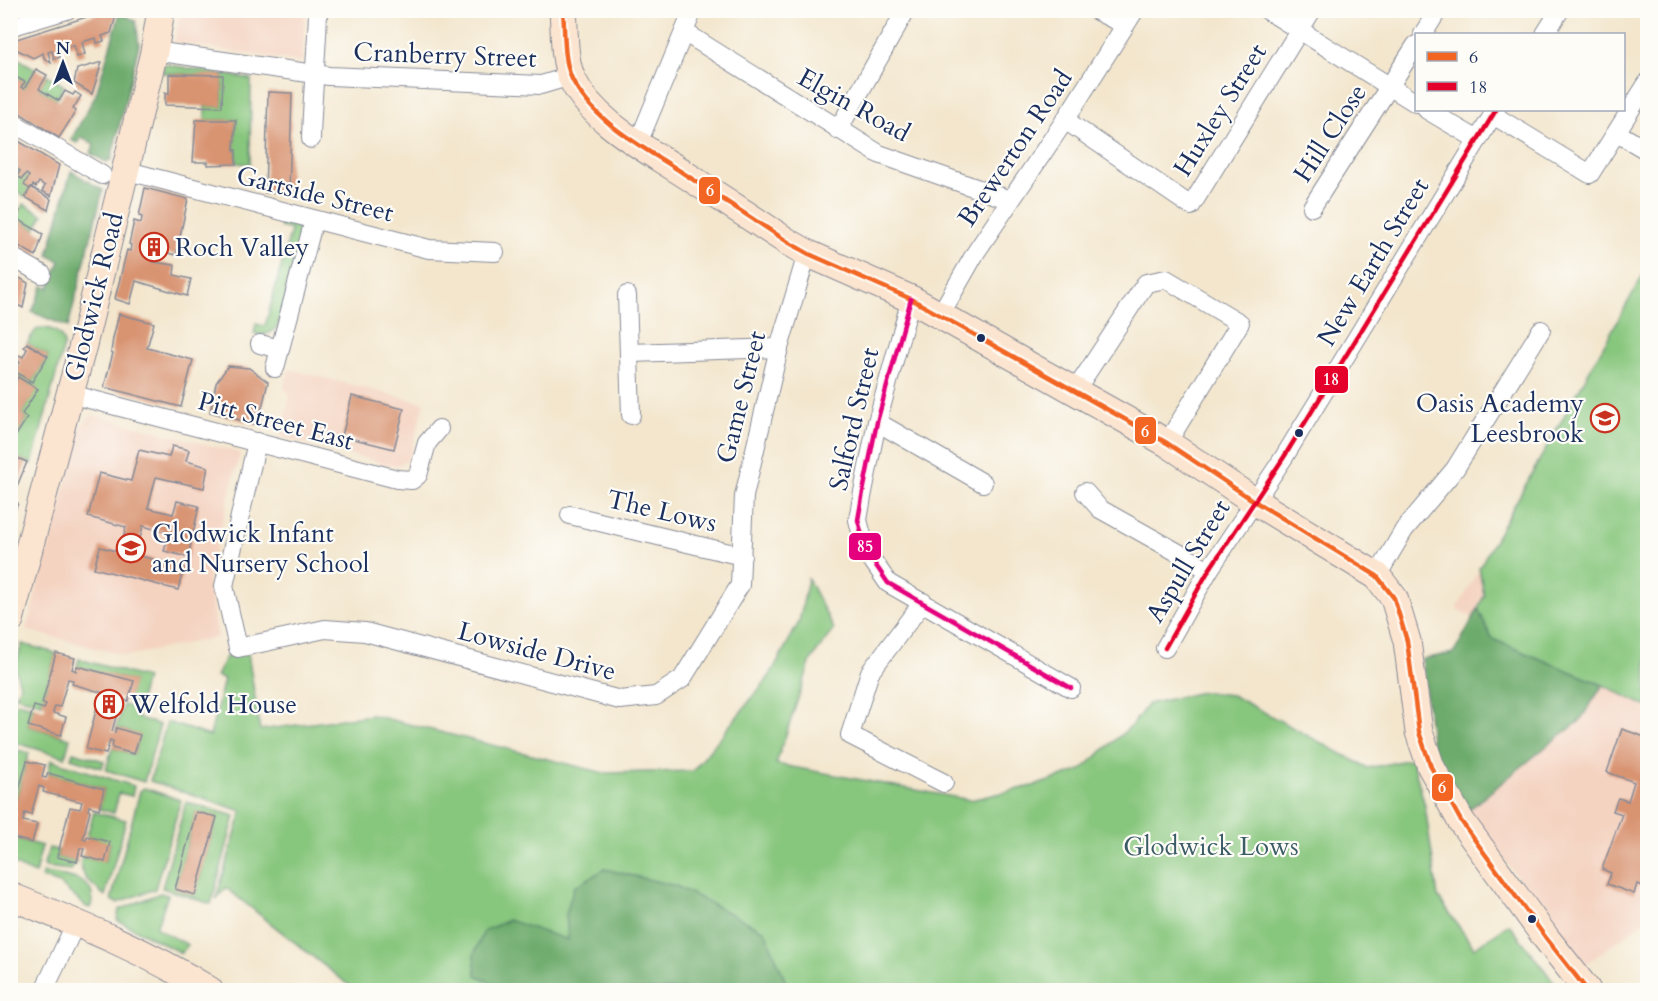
<svg xmlns="http://www.w3.org/2000/svg" width="1658" height="1001" viewBox="0 0 1658 1001" font-family="Cardo,serif">
<rect width="100%" height="100%" fill="#fdfcf7"/>
<filter id="ink" filterUnits="userSpaceOnUse"><feTurbulence type="fractalNoise" baseFrequency=".0167" numOctaves="2"/><feDisplacementMap in="SourceGraphic" scale="12" xChannelSelector="R" yChannelSelector="G"/><feConvolveMatrix kernelMatrix="1 2 1 2 8 2 1 2 1" color-interpolation-filters="sRGB"/></filter>
<filter id="wash" filterUnits="userSpaceOnUse"><feTurbulence type="fractalNoise" baseFrequency=".008" numOctaves="4" result="noise"/><feDisplacementMap in="SourceGraphic" scale="24" xChannelSelector="R" yChannelSelector="G"/><feGaussianBlur stdDeviation="1.35" result="paint"/><feColorMatrix in="noise" values="0 0 0 0 0 0 0 0 0 0 0 0 0 0 0 0 0 1.4 0 .05"/><feComposite in="paint" operator="in"/></filter>
<g filter="url(#wash)">
<rect width="100%" height="100%" fill="#f3e6cd"/>
<g fill="#f4d3c1">
<polygon points="180,11 305,11 303,60 300,62 174,42"/>
<polygon points="1647,268 1647,919 1585,965 1467,811 1553,741 1579,722 1603,685 1457,609"/>
<polygon points="289,369 424,403 411,453 406,461 398,465 386,464 281,437 290,396 284,387"/>
<polygon points="93,415 240,453 208,579 218,637 127,656 26,630 81,426"/>
</g>
<g fill="#87c67d" stroke="#517a6e" stroke-width="1.5" fill-rule="evenodd">
<polygon points="10,54 36,69 24,89 21,87 24,82 15,76 11,81"/>
<polygon points="164,64 251,79 250,164 236,163 236,150 234,149 236,120 205,120 205,106 222,107 223,76 162,73"/>
<polygon points="47,75 64,86 56,100 39,89"/>
<polygon points="17,169 20,171 17,176 22,179 26,174 29,176 30,189 25,197 11,187 11,181"/>
<polygon points="24,204 43,215 35,229 16,218"/>
<path d="M 281,222 L 298,227 L 302,238 L 278,326 C 271,334 265,336 254,334 L 256,324 L 265,326 L 291,230 L 280,227 Z"/>
<polygon points="1647,268 1647,707 1603,685 1492,639 1478,609 1484,595 1479,568"/>
<path d="M 41,328 C 53,328 62,332 64,345 L 32,464 L 11,455 L 10,441 L 12,442 L 27,418 L 22,414 L 37,389 L 18,377 L 20,374 L 32,382 L 48,356 L 27,343 L 36,330 Z"/>
<polygon points="808,579 834,629 811,660 776,764 970,800 1037,785 1081,770 1132,725 1148,704 1202,692 1232,695 1368,768 1412,759 1425,806 1438,897 1474,948 1509,924 1560,990 355,990 226,888 216,899 242,811 150,781 167,722 210,736 224,679 216,676 226,657 248,653 260,730 372,715 604,773 693,771 769,677 799,622"/>
<polygon points="22,644 56,653 42,703 16,696 20,685 15,668"/>
<polygon points="79,659 146,678 139,704 128,701 133,681 77,666"/>
<path d="M 16,702 L 34,706 L 28,726 L 70,738 L 65,757 L 13,742 C 6,730 12,714 16,702 Z"/>
<polygon points="123,705 138,709 136,717 160,725 144,782 106,770 112,748 134,754 139,735 116,728"/>
<polygon points="10,748 29,753 13,811 10,810"/>
<polygon points="73,752 104,761 102,768 71,758"/>
<polygon points="51,760 134,786 132,796 119,793 114,813 99,809 104,789 48,773"/>
<polygon points="144,788 181,800 155,889 117,903 111,900 140,791"/>
<path d="M 186,802 L 235,816 L 211,904 L 162,888 ZM 196,812 L 217,817 L 195,895 L 175,889 Z"/>
<path d="M 94,812 L 126,820 L 105,896 C 91,883 77,877 82,856 L 105,862 L 110,843 L 87,836 Z"/>
<polygon points="10,837 42,846 35,874 11,863"/>
<polygon points="49,848 58,850 57,857 77,862 71,870 45,867 44,864"/>
<path d="M 42,873 C 63,875 102,878 90,908 L 85,906 L 61,885 L 42,877 Z"/>
<polygon points="160,893 168,895 156,928 188,945 181,953 117,920 119,910"/>
</g>
<g fill="#6dab6c" stroke="#446d65" stroke-width="1.5">
<polygon points="120,13 136,21 139,45 111,160 106,162 91,154 94,144 82,137 77,143 71,140 96,94"/>
<polygon points="71,171 103,190 68,327 32,312 43,286 49,288 60,261 48,255"/>
<polygon points="1478,609 1492,639 1603,685 1579,722 1553,741 1467,811 1432,749 1422,659 1454,653"/>
<polygon points="605,869 676,886 765,931 789,990 505,990 476,975 474,954 484,931 508,920 568,940 566,914 574,887"/>
</g>
<g id="blocks">
<g fill="#d89371">
<polygon points="109,10 117,12 111,33 102,36 104,41 97,43 96,38 82,42 85,54 77,57 74,45 58,50 60,57 54,59 52,51 48,52 51,63 44,58 43,53 33,58 10,46 10,41"/>
<polygon points="102,62 92,94 74,83 77,69"/>
<polygon points="36,69 47,75 39,89 59,101 65,91 73,95 75,92 81,96 73,109 76,111 59,138 10,107 10,82 14,76 25,82 21,87 24,89"/>
<polygon points="169,74 223,75 222,107 165,105 165,93 169,94"/>
<polygon points="268,92 292,93 289,194 265,193"/>
<polygon points="196,120 236,120 234,150 236,150 236,164 208,165 208,162 193,162"/>
<polygon points="10,136 59,165 51,196 42,191 45,186 39,182 36,187 33,185 30,189 24,185 29,176 26,174 22,179 17,176 20,171 17,169 10,181"/>
<polygon points="31,187 51,199 48,210 25,197"/>
<polygon points="145,188 188,199 176,255 155,250 153,262 175,265 174,275 191,279 187,296 136,281 130,304 115,299 127,250 130,251 131,245 129,244 134,221 141,223 142,217 139,216"/>
<polygon points="13,207 20,211 16,218 43,234 36,256 10,241 10,211"/>
<polygon points="10,272 28,283 23,308 10,301"/>
<polygon points="119,314 154,323 147,348 193,360 181,407 104,387 113,353 111,352 113,338"/>
<polygon points="27,343 48,356 32,382 14,371 20,362 16,360 19,355 23,357 27,349 24,347"/>
<polygon points="228,366 249,368 268,382 258,425 210,412 216,383"/>
<polygon points="18,377 38,389 22,414 27,418 12,442 10,441 10,383 13,385"/>
<polygon points="352,396 404,409 394,449 342,436"/>
<polygon points="172,446 189,450 186,461 208,467 204,488 156,477 148,508 173,514 177,501 199,506 188,557 164,551 169,533 143,526 136,555 184,567 178,590 94,568 100,547 120,552 126,527 88,517 99,473 131,481 139,450 169,457"/>
<polygon points="10,455 27,462 15,491 10,489"/>
<polygon points="10,500 18,503 11,522 10,522"/>
<polygon points="56,653 75,658 72,669 76,671 77,666 134,681 128,701 118,698 117,702 120,703 112,731 115,732 116,728 140,735 134,754 112,748 113,741 110,740 106,754 86,749 99,699 109,702 111,695 72,684 73,680 68,679 60,707 55,706 53,713 66,717 61,735 28,726 34,706 44,709 46,705 42,703"/>
<polygon points="1622,729 1648,738 1648,882 1646,887 1637,884 1634,894 1607,884 1611,873 1602,869 1622,814 1613,811 1618,798 1628,801 1634,782 1607,772"/>
<polygon points="27,761 45,765 42,777 46,778 48,773 104,789 99,809 89,806 88,810 90,811 83,839 86,840 87,836 110,842 105,862 82,856 84,849 80,848 77,862 57,857 70,807 80,809 82,802 43,792 44,788 39,786 31,815 25,813 23,821 37,824 32,843 10,837 10,815 15,817 17,812 13,811"/>
<polygon points="196,812 217,817 195,895 175,889"/>
</g>
</g>
</g>
<g filter="url(#ink)">
<use href="#blocks" fill-opacity="0" stroke="#878a96" stroke-width="1.5"/>
<g fill="none" stroke-linecap="round" stroke-linejoin="round">
<g stroke="#878a96" stroke-width="20">
<g id="street">
<polyline points="1095,10 1125,25"/>
<polyline points="1267,10 1416,103"/>
<polyline points="10,27 67,10"/>
<polyline points="684,32 879,154 1010,200"/>
<polyline points="1423,34 1438,10"/>
<polyline points="1545,34 1560,10"/>
<polyline points="168,53 329,76 541,85 571,76"/>
<polyline points="1427,110 1478,140"/>
<polyline points="1493,115 1590,174 1648,82"/>
<polyline points="1065,120 1191,206 1312,10"/>
<polyline points="10,121 102,175"/>
<polyline points="838,130 906,10"/>
<polyline points="1617,133 1648,151"/>
<path d="M 311,139 C 312,96 317,54 318,10"/>
<polyline points="638,143 693,10"/>
<polyline points="124,170 429,249 495,252"/>
<polyline points="1312,207 1416,45"/>
<polyline points="10,256 42,274"/>
<polyline points="627,295 631,415"/>
<polyline points="911,299 877,422 862,497 858,520 866,551 888,583 1071,688"/>
<polyline points="940,315 976,252 1065,120 1135,10"/>
<polyline points="260,344 280,349"/>
<polyline points="630,353 779,348"/>
<polyline points="275,368 314,220"/>
<polyline points="1075,391 1146,283 1166,279 1240,323 1167,443"/>
<polyline points="70,394 397,479 412,480 418,475 427,443 439,429"/>
<polyline points="877,422 983,483"/>
<polyline points="257,442 224,586 238,648 325,629 365,632 620,700 656,696 682,679 740,585 744,496 779,348 804,264 809,254"/>
<polyline points="1085,492 1100,509 1209,570"/>
<polyline points="570,515 742,556"/>
<polyline points="1377,576 1404,530 1455,469 1541,330"/>
<polyline points="923,602 870,672 850,735 944,783"/>
<polyline points="1165,648 1209,570 1284,457 1496,110"/>
<polyline points="44,990 76,923"/>
</g>
</g>
<g stroke="#878a96" stroke-width="29">
<g id="secondary">
<path d="M 563,10 C 565,32 563,59 572,79 C 593,122 645,148 683,173 C 718,196 753,219 788,242 L 809,254 L 911,299 L 1167,443 L 1254,501 L 1377,576 L 1394,598 L 1407,641 L 1419,732 L 1431,767 L 1461,821 L 1546,938 L 1587,990"/>
<polyline points="10,620 83,345 154,52 161,10"/>
<path d="M 10,896 C 79,924 147,951 209,990"/>
</g>
</g>
<use href="#street" stroke="#fff" stroke-width="18"/>
<use href="#secondary" stroke="#fce5d0" stroke-width="27"/>
<g stroke="#fdfcf7" stroke-width="9">
<path id="bus-1" d="M 563,10 C 565,32 563,59 572,79 C 593,122 645,148 683,173 C 718,196 753,219 788,242 L 809,254 L 911,299 L 1167,443 L 1254,501 L 1377,576 L 1394,598 L 1407,641 L 1419,732 L 1431,767 L 1461,821 L 1546,938 L 1587,990"/>
</g>
<g stroke="#fdfcf7" stroke-width="9">
<polyline id="bus-2" points="1165,648 1209,570 1284,457 1496,110"/>
</g>
<g stroke="#fdfcf7" stroke-width="9">
<polyline id="bus-3" points="911,299 877,422 862,497 858,520 866,551 888,583 1071,688"/>
</g>
<use href="#bus-1" stroke="#f26522" stroke-width="4.5"/>
<use href="#bus-2" stroke="#e4002b" stroke-width="4.5"/>
<use href="#bus-3" stroke="#e5007d" stroke-width="4.5"/>
</g>
</g>
<defs>
<g id="building-ring" transform="scale(1.5)"><circle r="9.5" fill="#fdfcf7" stroke="#c8321e" stroke-width="1.5"/><path d="M-4-6H4V6H1V3H-1V6H-4ZM-2.5-4.3h1.7v1.8h-1.7ZM.8-4.3h1.7v1.8H.8ZM-2.5-1h1.7V.8h-1.7ZM.8-1h1.7V.8H.8Z" fill="#c8321e"/></g>
<g id="school-ring" transform="scale(1.5)"><circle r="9.5" fill="#fdfcf7" stroke="#c8321e" stroke-width="1.5"/><path d="M0-5L7-2L0 1L-7-2ZM-4 1L0 2.5L4 1V4Q0 6-4 4Z" fill="#c8321e"/></g>
</defs>
<g fill-rule="evenodd">
<use href="#building-ring" x="154" y="247"/>
<use href="#school-ring" x="1605" y="418"/>
<use href="#school-ring" x="131" y="548"/>
<use href="#building-ring" x="109" y="704"/>
</g>
<g fill="#1b2f5e" stroke="#fdfcf7" stroke-width="2">
<circle cx="981" cy="338" r="5"/>
<circle cx="1299" cy="433" r="5"/>
<circle cx="1532" cy="919" r="5"/>
</g>
<g text-anchor="middle" dominant-baseline="central" stroke-width="4.5" stroke-linejoin="round" paint-order="stroke">
<g font-size="26" fill="#1b2f5e" stroke="#fdfcf7">
<text transform="translate(445 55) rotate(2)">Cranberry Street</text>
<text transform="translate(854 105) rotate(29)">Elgin Road</text>
<text transform="translate(1220 110) rotate(-58)">Huxley Street</text>
<text transform="translate(1330 133) rotate(-57)">Hill Close</text>
<text transform="translate(1015 148) rotate(-56)">Brewerton Road</text>
<text transform="translate(315 194) rotate(14)">Gartside Street</text>
<text transform="translate(1373 262) rotate(-59)">New Earth Street</text>
<text transform="translate(94 297) rotate(-76)">Glodwick Road</text>
<text transform="translate(741 397) rotate(-76)">Game Street</text>
<text transform="translate(854 419) rotate(-77)">Salford Street</text>
<text transform="translate(276 421) rotate(15)">Pitt Street East</text>
<text transform="translate(662 511) rotate(13)">The Lows</text>
<text transform="translate(1188 561) rotate(-59)">Aspull Street</text>
<text transform="translate(537 651) rotate(15)">Lowside Drive</text>
</g>
<g font-size="26" fill="#1b2f5e" stroke="#fdfcf7" text-anchor="start">
<text x="175" y="247">Roch Valley</text>
<text x="1584" y="403" text-anchor="end">Oasis Academy<tspan x="1584" dy="30">Leesbrook</tspan></text>
<text x="152" y="533">Glodwick Infant<tspan x="152" dy="30">and Nursery School</tspan></text>
<text x="130" y="704">Welfold House</text>
</g>
<g font-size="26" fill="#3b5c67" stroke="#fdfcf7">
<text x="1211" y="846">Glodwick Lows</text>
</g>
</g>
<g stroke="#fdfcf7" stroke-width="2">
<rect x="698" y="176" width="23" height="29" rx="6" fill="#f26522"/>
<rect x="1314" y="365" width="35" height="29" rx="6" fill="#e4002b"/>
<rect x="1134" y="416" width="23" height="29" rx="6" fill="#f26522"/>
<rect x="848" y="532" width="34" height="29" rx="6" fill="#e5007d"/>
<rect x="1431" y="773" width="23" height="29" rx="6" fill="#f26522"/>
</g>
<g font-size="16" text-anchor="middle" font-weight="bold" fill="#fff">
<text x="710" y="196">6</text>
<text x="1331" y="385">18</text>
<text x="1145" y="437">6</text>
<text x="865" y="552">85</text>
<text x="1442" y="793">6</text>
</g>
<rect width="1658" height="1001" fill="none" stroke="#fdfcf7" stroke-width="36"/>
<rect x="1415" y="33" width="210" height="78" fill="#fdfcf7" stroke="#a3aaba" stroke-width="1.5"/>
<rect x="1427" y="52" width="30" height="9" fill="#f26522" stroke="#a3aaba" stroke-width="1.5"/>
<text x="1469" y="63" font-size="18" fill="#1b2f5e">6</text>
<rect x="1427" y="82" width="30" height="9" fill="#e4002b" stroke="#a3aaba" stroke-width="1.5"/>
<text x="1469" y="93" font-size="18" fill="#1b2f5e">18</text>
<g transform="translate(63 63)" stroke="#fdfcf7" stroke-width="4.5" paint-order="stroke">
<path d="M0-4.5L10 22L0 15L-10 22Z" fill="#1b2f5e"/>
<text y="-9" font-size="16" font-weight="bold" text-anchor="middle" fill="#1b2f5e">N</text>
</g>
</svg>
